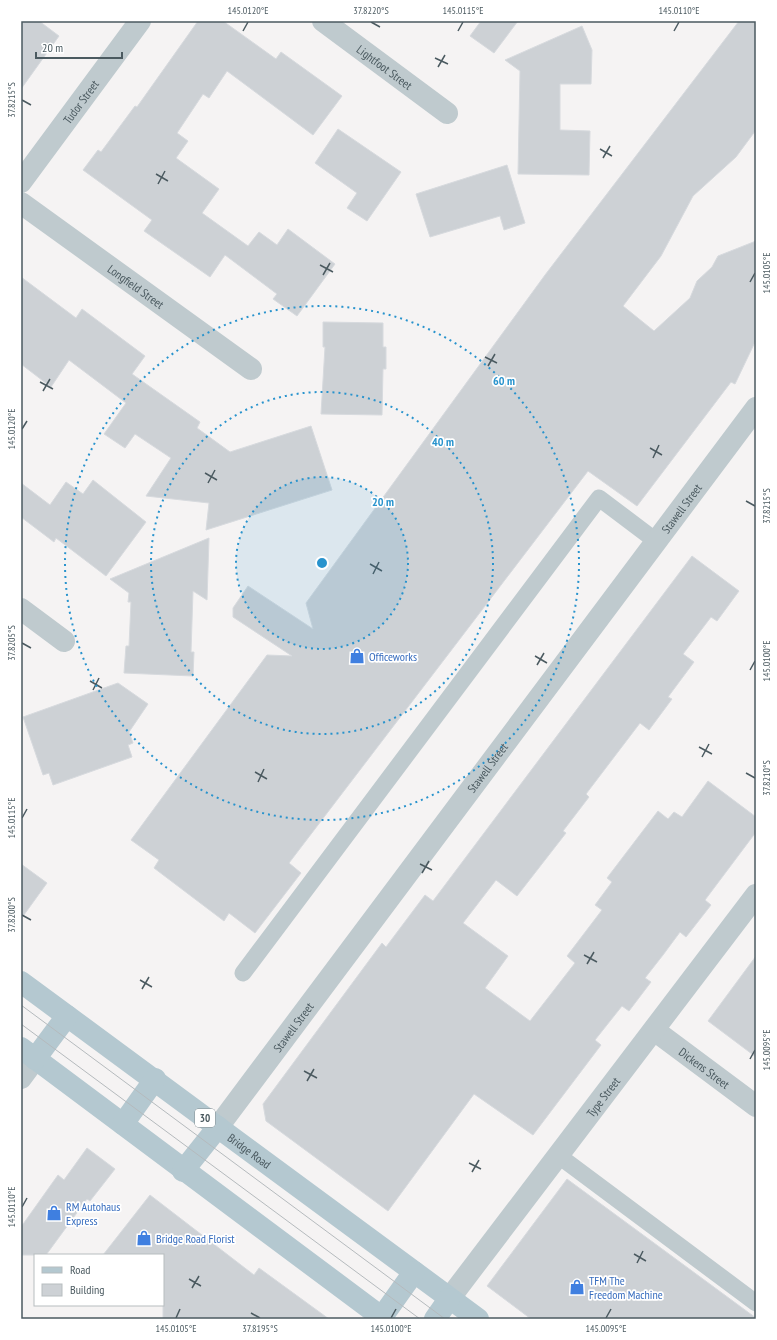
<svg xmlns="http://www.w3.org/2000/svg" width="777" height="1340" viewBox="0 0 777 1340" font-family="'PT Sans Narrow',sans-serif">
<rect width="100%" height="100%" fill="#f5f3f3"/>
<g fill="#cdd1d5" stroke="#d7dade">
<polygon points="21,21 39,21 59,36 21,89"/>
<polygon points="198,21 223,21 276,59 281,52 342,96 313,135 227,71 209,98 203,94 177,133 188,141 176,158 219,189 202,213 248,246 259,232 277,245 288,229 335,264 297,316 273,299 277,294 225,255 210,277 144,231 152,220 83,170 98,150 101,152 135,106 137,107"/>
<polygon points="481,21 518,21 494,53 470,36"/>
<polygon points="739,21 756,21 756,130 736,157 693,196 661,256 623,306 654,331 690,298 697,281 712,267 718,256 756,241 756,340 735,384 731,382 637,506 588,471 289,863 301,873 255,933 229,913 224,921 154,868 159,860 131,840 267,655 292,656 233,617 233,608 248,586 313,629 306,603 545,275"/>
<polygon points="582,26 592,50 591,84 560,84 560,130 590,131 589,175 518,174 520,71 505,60"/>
<polygon points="338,129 401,172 367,221 347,208 357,193 315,163"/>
<polygon points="507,165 525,223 504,230 500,216 430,237 416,194"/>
<polygon points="21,277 76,318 82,309 145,356 132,374 200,422 197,428 230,452 311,426 332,490 206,530 209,503 146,496 171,458 135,434 125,448 104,434 126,403 69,360 51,387 21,364"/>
<polygon points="323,322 383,323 383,347 386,347 386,369 383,369 382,415 321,414 325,347 323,347"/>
<polygon points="93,480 146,522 106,576 56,538 54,542 21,517 21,483 50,505 66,482 83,494"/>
<polygon points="209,538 207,600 193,591 191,652 194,652 193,676 124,673 126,646 129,646 131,602 128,602 129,593 110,579"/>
<polygon points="692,556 739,591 717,621 711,617 683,654 694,662 668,697 672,699 649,730 640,723 586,794 589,797 563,831 566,833 517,896 496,880 463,923 508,956 485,988 530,1021 575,963 567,956 602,910 595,905 612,882 607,878 658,811 668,819 674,812 682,817 708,781 756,817 756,832 705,900 711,905 686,937 680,932 663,955 645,978 651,982 629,1011 622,1006 595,1040 601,1045 533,1135 474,1094 388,1211 266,1121 263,1104 382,943 386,947 425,895 433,901"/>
<polygon points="118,683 148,704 129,732 133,743 128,745 132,757 53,785 49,773 43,775 23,717"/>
<polygon points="21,864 47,883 21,919"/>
<polygon points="756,956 756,1057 708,1021"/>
<polygon points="87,1148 115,1169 90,1201 87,1199 46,1255 21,1255 21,1227 58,1175 64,1180"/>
<polygon points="567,1179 756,1318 756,1319 531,1319 487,1286"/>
<polygon points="150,1195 254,1275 259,1268 329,1319 163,1319 163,1255 103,1255"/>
</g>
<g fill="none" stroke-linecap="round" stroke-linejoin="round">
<g stroke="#bfcace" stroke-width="17">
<polyline points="243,973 599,498 656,541"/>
<polyline points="559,1156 756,1303"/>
</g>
<g stroke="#bfcace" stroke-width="22">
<path id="s1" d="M 323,21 L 447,113"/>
<path id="s2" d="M 21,182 L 140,21"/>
<path id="s3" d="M 21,203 L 251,369"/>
<polyline points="21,609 64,641"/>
<path id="s4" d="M 654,1030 L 756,1106"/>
<polyline points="21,1078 35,1059"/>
<path id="s5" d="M 218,1127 L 756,408"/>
<path id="s6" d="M 449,1299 L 756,895"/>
</g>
<g stroke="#b4c8d0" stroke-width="22">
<path id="s7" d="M 21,982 L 478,1319"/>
<polyline points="21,1048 384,1319"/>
<polyline points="35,1059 67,1016"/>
<polyline points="123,1124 155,1079"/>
<polyline points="183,1171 218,1127"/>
<polyline points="382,1317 414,1272"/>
<polyline points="435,1319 449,1299"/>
</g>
<g stroke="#b5babd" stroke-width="1">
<polyline points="21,1005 445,1319"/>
<polyline points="21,1024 420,1319"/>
</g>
</g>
<path fill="none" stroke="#4b5a60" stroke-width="1.5" d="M 371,22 L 380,27M 243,31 L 248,22M 458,31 L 463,22M 674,31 L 679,22M 435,58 L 448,64M 438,67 L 445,55M 22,100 L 31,105M 600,149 L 612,156M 603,158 L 610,146M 156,174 L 168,181M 158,184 L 165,171M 320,265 L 333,272M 323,275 L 330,263M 750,282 L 755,273M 485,357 L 497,363M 488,366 L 495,354M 40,382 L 53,389M 43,391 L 50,379M 22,429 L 27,421M 650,448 L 662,455M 653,458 L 659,445M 205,473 L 217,480M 208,483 L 215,470M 746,501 L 755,506M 370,564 L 382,571M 373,574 L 379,562M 22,643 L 31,648M 535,656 L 547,663M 537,665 L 544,653M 750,670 L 755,661M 90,681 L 102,688M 93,690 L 99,678M 699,747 L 712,754M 702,757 L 709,744M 255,772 L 267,779M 746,773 L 755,778M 258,782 L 264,769M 22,818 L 27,809M 420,864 L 432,870M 422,873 L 429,861M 22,915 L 31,920M 584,955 L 597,962M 587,964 L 594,952M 140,980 L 152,987M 142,989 L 149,977M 750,1059 L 755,1050M 304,1071 L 317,1078M 307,1081 L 314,1069M 469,1163 L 481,1169M 472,1172 L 479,1160M 22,1207 L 27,1198M 634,1254 L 646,1261M 637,1263 L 643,1251M 189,1279 L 201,1286M 192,1288 L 199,1276M 251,1313 L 260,1318M 176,1318 L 180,1309M 391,1318 L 396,1309M 606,1318 L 611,1309"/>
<circle cx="322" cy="563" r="86" fill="#2893cd" fill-opacity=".12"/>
<g fill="none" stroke="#2893cd" stroke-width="2" stroke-dasharray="2 4">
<circle cx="322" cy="563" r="86"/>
<circle cx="322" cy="563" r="171"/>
<circle cx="322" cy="563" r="257"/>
</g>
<defs>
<g id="shop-bare" transform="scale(1.2)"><path d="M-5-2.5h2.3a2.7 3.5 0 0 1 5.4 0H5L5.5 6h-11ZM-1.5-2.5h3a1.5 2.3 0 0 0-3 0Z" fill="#3f7fe0" stroke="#fff" stroke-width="2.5" paint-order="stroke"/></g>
</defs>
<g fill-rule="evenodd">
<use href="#shop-bare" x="357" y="656"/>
<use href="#shop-bare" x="54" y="1213"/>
<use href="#shop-bare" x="144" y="1238"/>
<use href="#shop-bare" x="577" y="1287"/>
</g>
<g text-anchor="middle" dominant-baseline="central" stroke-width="3.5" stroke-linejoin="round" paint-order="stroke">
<rect fill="#fff" stroke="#818c90" stroke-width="1" x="195" y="1109" width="20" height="18" rx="3"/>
<g font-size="11" font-weight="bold" fill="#4b5a60">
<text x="205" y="1118">30</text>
</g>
<g font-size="12" fill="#4b5a60" stroke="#fff">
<text stroke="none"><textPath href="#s1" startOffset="77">Lightfoot Street</textPath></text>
<text stroke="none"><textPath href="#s2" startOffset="100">Tudor Street</textPath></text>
<text stroke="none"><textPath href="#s3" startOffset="142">Longfield Street</textPath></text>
<text stroke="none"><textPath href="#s5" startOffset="773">Stawell Street</textPath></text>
<text stroke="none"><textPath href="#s5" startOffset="449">Stawell Street</textPath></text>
<text stroke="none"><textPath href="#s5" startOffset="125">Stawell Street</textPath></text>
<text stroke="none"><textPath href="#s4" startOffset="63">Dickens Street</textPath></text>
<text stroke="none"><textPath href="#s6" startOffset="254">Type Street</textPath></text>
<text stroke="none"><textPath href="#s7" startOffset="284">Bridge Road</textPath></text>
</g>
<g font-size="12" fill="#366cbe" stroke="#fff" text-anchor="start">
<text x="369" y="656">Officeworks</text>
<text x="66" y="1206">RM Autohaus<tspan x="66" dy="14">Express</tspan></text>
<text x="156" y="1238">Bridge Road Florist</text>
<text x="589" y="1280">TFM The<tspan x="589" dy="14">Freedom Machine</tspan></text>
</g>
</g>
<circle cx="322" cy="563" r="6" fill="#2893cd" stroke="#fff" stroke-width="2"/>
<g font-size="12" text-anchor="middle" font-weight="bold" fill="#2893cd" stroke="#fff" stroke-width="3.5" stroke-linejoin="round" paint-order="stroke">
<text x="504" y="385">60 m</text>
<text x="443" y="446">40 m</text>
<text x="383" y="506">20 m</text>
</g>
<rect width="777" height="1340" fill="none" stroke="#ffffff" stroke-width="44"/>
<rect x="34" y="1254" width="130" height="52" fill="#ffffff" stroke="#b7bdbf"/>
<rect x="42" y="1267" width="20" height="6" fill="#b4c8d0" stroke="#b7bdbf"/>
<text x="70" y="1274" font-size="12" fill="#4b5a60">Road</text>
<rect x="42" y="1284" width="20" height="12" fill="#cdd1d5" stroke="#b7bdbf"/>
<text x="70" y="1294" font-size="12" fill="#4b5a60">Building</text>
<path d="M36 52v6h86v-6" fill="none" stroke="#4b5a60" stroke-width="2"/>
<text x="42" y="52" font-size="12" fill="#4b5a60" stroke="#ffffff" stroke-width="3" paint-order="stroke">20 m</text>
<rect x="22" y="22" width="733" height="1296" fill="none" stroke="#4b5a60" stroke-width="1.5"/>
<g font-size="10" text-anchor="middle" fill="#4b5a60">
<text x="248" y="14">145.0120°E</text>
<text x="371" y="14">37.8220°S</text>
<text x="463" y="14">145.0115°E</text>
<text x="679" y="14">145.0110°E</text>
<text transform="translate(11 100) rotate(-90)" y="4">37.8215°S</text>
<text transform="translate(766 273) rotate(-90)" y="4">145.0105°E</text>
<text transform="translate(11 429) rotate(-90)" y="4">145.0120°E</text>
<text transform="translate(766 506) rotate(-90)" y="4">37.8215°S</text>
<text transform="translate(11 643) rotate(-90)" y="4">37.8205°S</text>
<text transform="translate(766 661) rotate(-90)" y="4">145.0100°E</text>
<text transform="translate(766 778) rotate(-90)" y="4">37.8210°S</text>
<text transform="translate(11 818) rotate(-90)" y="4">145.0115°E</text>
<text transform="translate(11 915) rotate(-90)" y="4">37.8200°S</text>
<text transform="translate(766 1050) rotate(-90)" y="4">145.0095°E</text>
<text transform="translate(11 1207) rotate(-90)" y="4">145.0110°E</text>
<text x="176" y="1332">145.0105°E</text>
<text x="260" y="1332">37.8195°S</text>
<text x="391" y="1332">145.0100°E</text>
<text x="606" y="1332">145.0095°E</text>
</g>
</svg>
